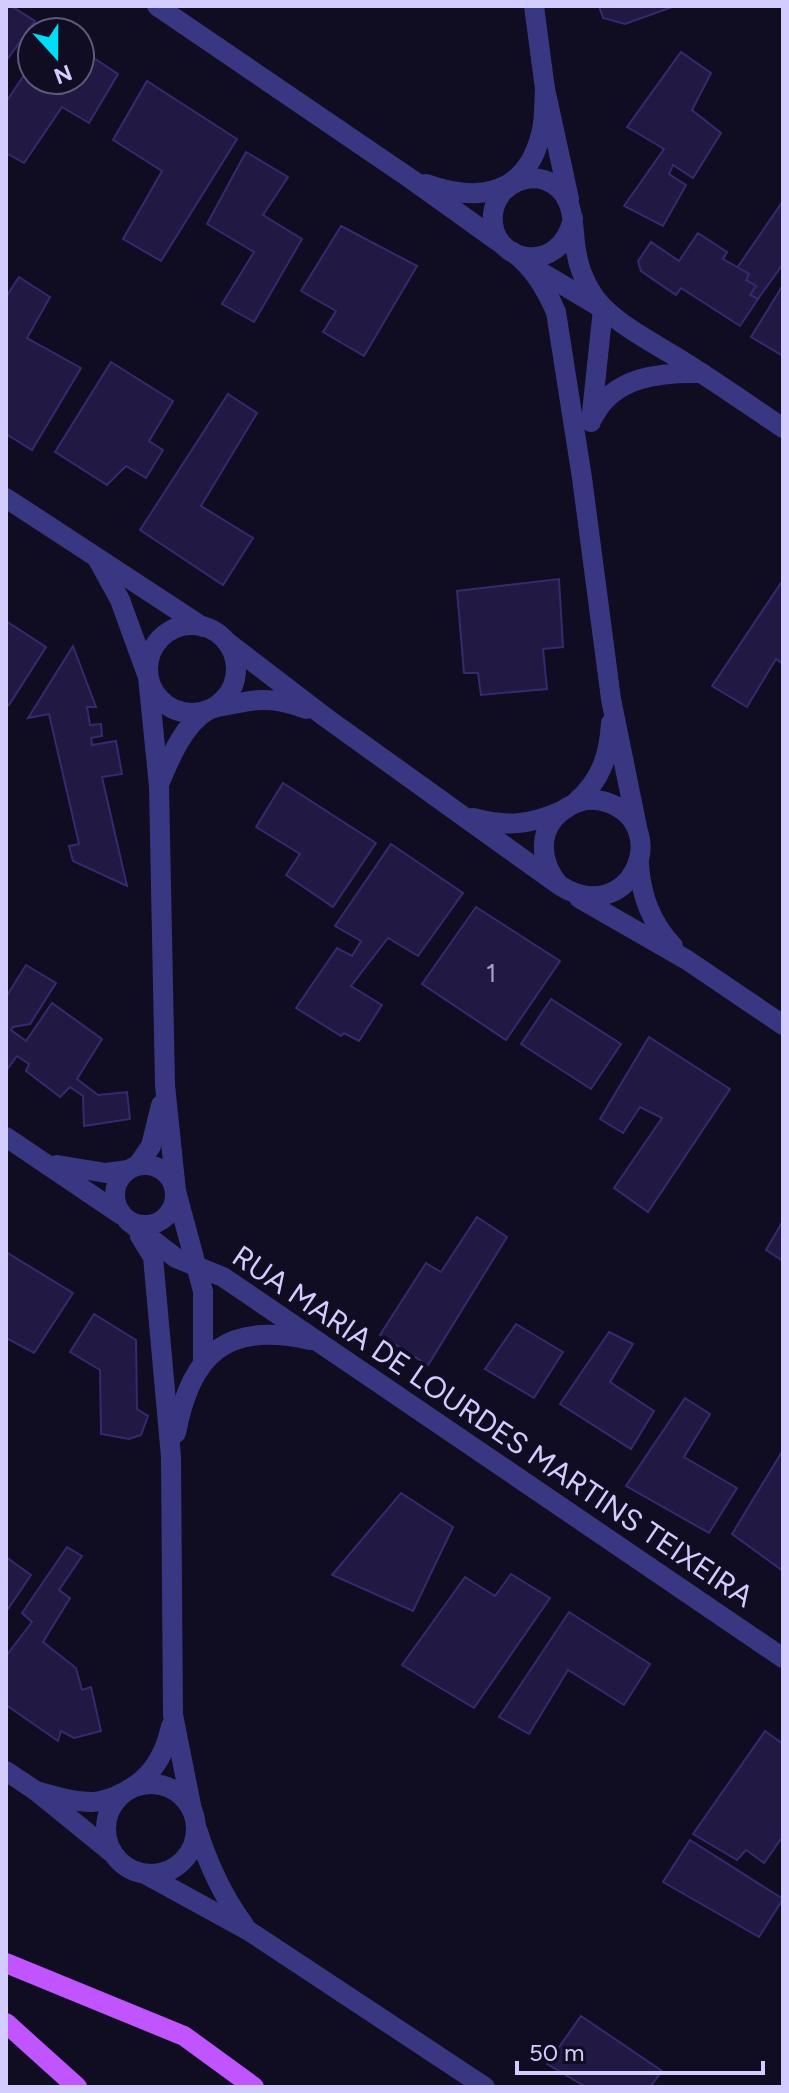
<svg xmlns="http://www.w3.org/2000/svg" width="789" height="2093" viewBox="0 0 789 2093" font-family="Figtree,sans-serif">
<rect width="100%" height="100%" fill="#100c21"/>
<g fill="#211843" stroke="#38296f" stroke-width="2">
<polygon points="6,6 11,6 35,21 6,61"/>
<polygon points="599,6 675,6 625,24 603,18"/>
<polygon points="80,49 118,74 89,123 62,107 24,163 6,153 6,102 32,63 32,80 80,80"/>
<polygon points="681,52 711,73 692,110 721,133 693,178 673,165 669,174 686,185 663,226 624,206 664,149 627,127"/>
<polygon points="147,81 237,139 161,261 123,239 162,171 113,140"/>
<polygon points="246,152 288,177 263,215 302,239 254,322 222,304 254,252 207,224"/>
<polygon points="783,201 783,264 758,299 750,295 756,286 746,280 749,274 737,268"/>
<polygon points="341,226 417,266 364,356 323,332 336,311 301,291"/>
<polygon points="698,233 727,252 723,259 749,274 746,280 756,286 750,295 758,299 740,326 681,288 676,295 641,271 638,261 651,242 679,261"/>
<polygon points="19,277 50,297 27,338 81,368 32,450 6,434 6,297"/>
<polygon points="783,285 783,356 751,337"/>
<polygon points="111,362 173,401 149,441 163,450 146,478 126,466 107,485 55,452"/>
<polygon points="228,394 257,413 201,506 253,538 223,585 140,530"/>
<polygon points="559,579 563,647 543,649 547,689 481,695 478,673 464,673 457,591"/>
<polygon points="783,580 783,664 776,659 747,707 712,686"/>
<polygon points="6,621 46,647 9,705 6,703"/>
<polygon points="73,646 96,707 87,707 90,725 101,724 102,736 91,738 92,745 116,741 122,774 102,777 127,886 73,861 69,846 79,844 49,714 28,718"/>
<polygon points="283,783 376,843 333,907 286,875 300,854 256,827"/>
<polygon points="391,844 463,893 418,956 388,938 351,986 382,1005 359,1041 344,1033 341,1036 296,1008 337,948 352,956 361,941 335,926"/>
<polygon points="476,907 560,961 506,1040 422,984"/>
<polygon points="26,965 56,983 30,1024 13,1027 11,1030 26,1041 52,1003 102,1039 77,1079 98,1095 127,1092 130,1119 84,1126 83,1096 70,1087 60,1097 26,1071 29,1064 17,1056 6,1071 6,997"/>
<polygon points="551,999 621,1044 591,1089 521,1044"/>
<polygon points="649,1037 730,1089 648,1212 614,1188 662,1118 640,1107 623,1133 600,1119"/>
<polygon points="477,1217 507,1237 428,1365 380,1335 426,1263 441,1272"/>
<polygon points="783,1221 783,1261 766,1250"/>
<polygon points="6,1252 73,1293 34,1353 6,1338"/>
<polygon points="94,1314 136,1340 137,1409 148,1416 141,1435 129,1439 101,1434 100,1370 70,1352"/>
<polygon points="516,1324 563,1352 534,1398 485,1369"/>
<polygon points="609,1332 633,1344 610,1382 654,1411 631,1449 560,1404"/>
<polygon points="685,1398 710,1414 684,1457 737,1488 709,1533 626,1486"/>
<polygon points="783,1450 783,1571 732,1534"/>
<polygon points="401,1493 453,1527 413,1611 332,1575"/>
<polygon points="67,1547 82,1556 59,1590 70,1598 43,1642 76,1668 82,1690 91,1687 101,1731 74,1738 61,1731 58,1741 6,1705 6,1656 32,1622 22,1613"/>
<polygon points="6,1557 31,1575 6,1612"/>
<polygon points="511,1574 550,1598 474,1708 402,1665 465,1577 495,1596"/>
<polygon points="569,1612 650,1664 624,1705 568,1670 529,1734 499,1717"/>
<polygon points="765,1731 783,1744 783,1836 764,1863 746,1850 737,1860 693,1834"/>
<polygon points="690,1840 783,1899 759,1937 663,1882"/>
<polygon points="581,2016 662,2071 650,2087 586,2087 547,2064"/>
</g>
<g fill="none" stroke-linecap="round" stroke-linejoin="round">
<g stroke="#393682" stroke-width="20">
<polyline points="157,6 411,179 499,242"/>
<polyline points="534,6 545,89 569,199"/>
<path d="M 426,184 C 479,203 526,195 541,134 C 545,120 544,104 545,89"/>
<path d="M 573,218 C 561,278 488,263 493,214 C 496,186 529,169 553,184 C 576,199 572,226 576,250 C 578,264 583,278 590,290 C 606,320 653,342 681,360 C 716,382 749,405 783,428"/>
<path d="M 513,252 C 534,269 545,287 556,312 L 582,478 L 611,699 L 637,827"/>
<polyline points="536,269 603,309 591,422"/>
<path d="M 594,416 C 614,376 662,372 702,373"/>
<polyline points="6,498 203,627"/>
<polyline points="97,558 120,600 148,677 159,786 165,1085 176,1191 203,1291 203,1361"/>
<circle cx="192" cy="669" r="44"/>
<path d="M 227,642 L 325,717 L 559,885 C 629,930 674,828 609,803 C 596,798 581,799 568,807 C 537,825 538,860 559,885"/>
<path d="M 160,782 C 170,758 184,724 208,710 C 217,706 230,705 239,703 C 263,697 282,700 306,709"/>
<path d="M 576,802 C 601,780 609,756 611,723"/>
<path d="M 473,818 C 505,827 530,825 561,811"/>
<path d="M 639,864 C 641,896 651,923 673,946"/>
<polyline points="579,898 687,960 783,1025"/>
<polyline points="6,1137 120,1214"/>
<circle cx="145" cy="1195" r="30"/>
<polyline points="57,1165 106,1173 128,1170"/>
<polyline points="137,1166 151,1146 161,1105"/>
<polyline points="128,1221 176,1258 223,1277 783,1658"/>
<polyline points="140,1236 153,1257 171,1457 173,1715 192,1810"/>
<path d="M 176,1433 C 191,1353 227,1321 310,1340"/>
<polyline points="6,1771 36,1791 111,1852"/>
<circle cx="151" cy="1829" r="45"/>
<path d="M 36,1791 C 54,1796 73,1802 92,1802 C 100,1802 108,1799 116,1796 C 148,1782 164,1760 171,1726"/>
<path d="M 197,1829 C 208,1864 222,1895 244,1925"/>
<polyline points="145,1874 249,1931 485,2087"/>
</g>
<g stroke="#c054ff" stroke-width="20">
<polyline points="6,1963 184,2036 254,2087"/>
<polyline points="6,2023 77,2087"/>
</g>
</g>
<g text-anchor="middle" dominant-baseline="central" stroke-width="8" stroke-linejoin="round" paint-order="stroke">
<g font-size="26" fill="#a6a0d0">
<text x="491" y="973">1</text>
</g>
<g font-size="30" fill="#d3cdff" stroke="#100c21">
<text transform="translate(493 1426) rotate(34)">RUA MARIA DE LOURDES MARTINS TEIXEIRA</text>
</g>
</g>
<rect width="789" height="2093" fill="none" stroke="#d3cdff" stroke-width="16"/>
<g transform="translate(56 56) rotate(159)"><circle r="38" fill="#100c21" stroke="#5e597a" stroke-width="2"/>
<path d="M0-6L14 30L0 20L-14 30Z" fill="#00ddf8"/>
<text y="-12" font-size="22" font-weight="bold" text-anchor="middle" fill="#d3cdff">N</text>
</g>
<path d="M517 2061v12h246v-12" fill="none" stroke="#d3cdff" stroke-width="4"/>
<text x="529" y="2061" font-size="24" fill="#d3cdff" stroke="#100c21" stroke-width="6" paint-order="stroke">50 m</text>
</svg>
